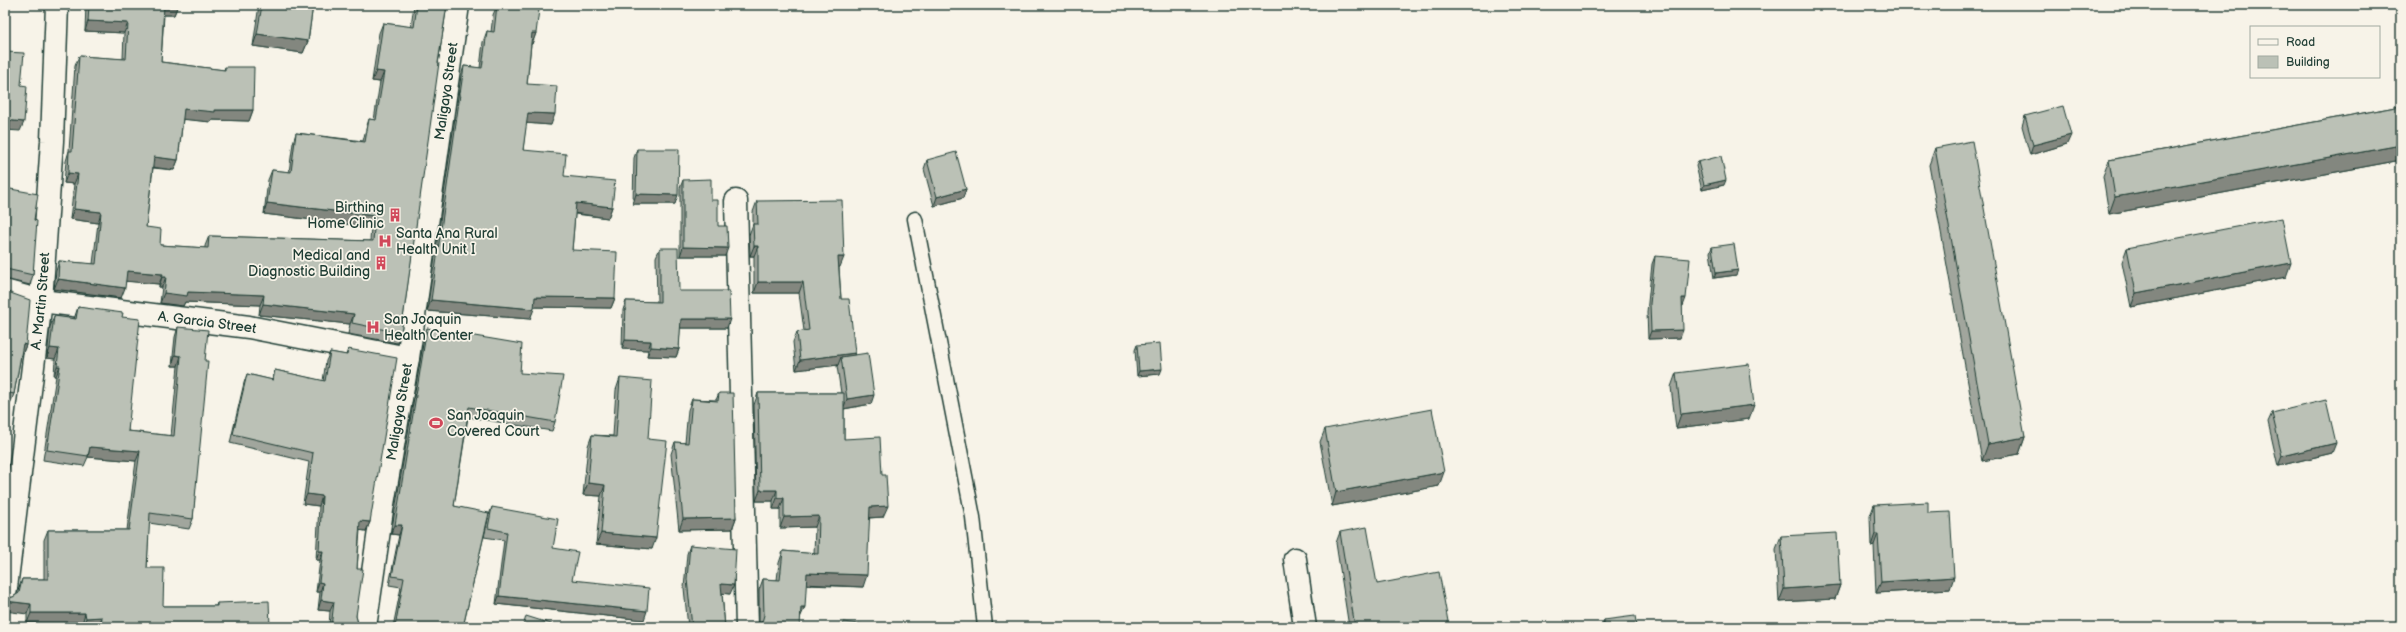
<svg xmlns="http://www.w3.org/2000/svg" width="2406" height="632" font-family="'Balsamiq Sans',sans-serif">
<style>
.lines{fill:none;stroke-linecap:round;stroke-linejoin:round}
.service-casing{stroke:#1f3d34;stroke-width:17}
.minor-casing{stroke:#1f3d34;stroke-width:25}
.service{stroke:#f7f3e8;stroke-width:14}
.minor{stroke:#f7f3e8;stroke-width:22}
.wall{fill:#a1a69d;stroke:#1f3d34}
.shaded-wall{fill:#83877f;stroke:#1f3d34}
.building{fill:#bbc1b6;stroke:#1f3d34}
.labels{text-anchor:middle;stroke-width:3.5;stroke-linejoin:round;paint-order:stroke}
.street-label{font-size:14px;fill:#1f3d34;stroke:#f7f3e8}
.poi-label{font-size:14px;fill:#1f3d34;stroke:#f7f3e8;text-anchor:start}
</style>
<rect width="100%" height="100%" fill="#f7f3e8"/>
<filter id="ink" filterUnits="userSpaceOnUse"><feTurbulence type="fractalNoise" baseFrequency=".025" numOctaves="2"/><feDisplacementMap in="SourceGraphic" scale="8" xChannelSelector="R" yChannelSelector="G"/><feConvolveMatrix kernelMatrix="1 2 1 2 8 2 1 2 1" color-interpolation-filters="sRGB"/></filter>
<g filter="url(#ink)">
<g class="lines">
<g class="service-casing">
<polyline id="service" points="915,219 973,517 985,627"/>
</g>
<g class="minor-casing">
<g id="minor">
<polyline points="736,201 747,627"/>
<path id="s1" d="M 5,291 L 41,301 L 249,327 L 408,358"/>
<polyline points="1295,559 1305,627"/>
<path id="s2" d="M 5,596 L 41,301 L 52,141 L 57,5"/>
<path id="s3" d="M 365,627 L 382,510 L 408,358 L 458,5"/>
</g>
</g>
<use href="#service" class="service"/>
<use href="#minor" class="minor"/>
</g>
<g class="wall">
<polygon points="86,5 178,5 174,15 164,15 161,62 224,70 225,67 253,110 249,121 212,120 211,122 183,119 178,160 174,170 153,168 146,227 160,245 205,248 205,246 209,236 370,241 371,227 264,214 268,180 272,170 289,172 293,143 296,133 363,141 366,129 369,119 374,120 380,82 372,81 379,33 383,23 411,27 414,5 447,5 438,63 401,333 397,343 348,334 350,324 259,315 260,305 185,302 183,306 160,303 162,287 159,287 159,284 126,281 121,298 54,289 56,271 59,261 93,264 98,223 70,219 74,184 64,183 66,161 69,151 75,66 79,56 123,59 124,33 85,31"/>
<polygon points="259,5 313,5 308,41 303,53 253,46"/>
<polygon points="497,5 536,33 532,44 531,44 527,84 551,125 526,123 523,150 564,176 612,207 608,218 575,214 572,250 615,298 611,308 534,307 530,319 427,311 461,76 464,66 480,68 483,42 487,31 491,32 493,15"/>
<polygon points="2401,106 2401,160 2109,214 2103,176 2109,160"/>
<polygon points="2025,116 2067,144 2030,155 2022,126"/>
<polygon points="1935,148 2025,437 2019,454 1982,461 1929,165"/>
<polygon points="637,149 675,204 633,204 634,158"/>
<polygon points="927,160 966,189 963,198 934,206 924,169"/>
<polygon points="1698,162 1724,185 1702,190 1696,166"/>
<polygon points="683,180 711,200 725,256 680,256 680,188"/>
<polygon points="5,188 34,220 33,275 30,285 5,279"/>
<polygon points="757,201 840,267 839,267 841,299 854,355 871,404 844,409 844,439 883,517 869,518 863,587 806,585 759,624 759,590 763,579 777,580 779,563 783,551 814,554 815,527 780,528 780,509 773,509 773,501 756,501 754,405 758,393 841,393 837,366 838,365 796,370 793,342 797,332 804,331 799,293 754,293 754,256 750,256 749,235 753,224 753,212"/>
<polygon points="1712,247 1736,275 1714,278 1710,252"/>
<polygon points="660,248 679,291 727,328 680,328 679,349 676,357 647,356 648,350 622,349 623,310 626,301 657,302 656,257"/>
<polygon points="2127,248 2286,277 2131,307 2122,262"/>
<polygon points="1655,256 1683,306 1682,306 1680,338 1648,339 1647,312 1652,264"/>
<polygon points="5,291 26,345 22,355 21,355 14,394 10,404 5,403"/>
<polygon points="78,307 122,317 128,431 171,436 178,366 172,366 175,337 178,327 205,361 193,519 189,529 149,523 147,568 163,606 216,606 217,603 270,627 82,627 82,624 27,623 27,614 7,598 13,597 17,594 22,579 44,579 44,540 48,530 127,530 136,461 88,457 84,466 43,460 56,376 54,376 55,359 47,358 50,327 54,316 74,319"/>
<polygon points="427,328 520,373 555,422 552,431 468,417 454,506 489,515 492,507 553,548 572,580 644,620 496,604 504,540 484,537 488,518 463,627 393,627 401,587 389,585 399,535 391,534 424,338"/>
<polygon points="1137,345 1160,374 1137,376 1135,350"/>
<polygon points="348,349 370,522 366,531 360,530 357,569 356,616 359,627 329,627 330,611 318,610 320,592 316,592 320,560 316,560 319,506 303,504 309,462 230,443 244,383 247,374 272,380 275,370 323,381 326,361 330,352 346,355"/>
<polygon points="1676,373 1749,419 1676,428 1671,387"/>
<polygon points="620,378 648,439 652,549 596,544 601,496 583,495 588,446 592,435 613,436 616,390"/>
<polygon points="719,393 736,518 732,529 679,530 671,454 675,442 685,443 688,410 692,399 716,400"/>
<polygon points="2272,413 2332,453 2278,466 2268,422"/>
<polygon points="1325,429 1439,486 1332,506 1320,442"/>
<polygon points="1874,505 1928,513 1950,589 1876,593 1874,545 1871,546 1870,516"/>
<polygon points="1340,532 1377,584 1449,627 1349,627 1336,543"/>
<polygon points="1781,536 1840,585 1835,599 1779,602 1776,549"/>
<polygon points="690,545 730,594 722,593 725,627 688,627 684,588 687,554"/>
<polygon points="1604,620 1637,627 1601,627"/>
</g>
<g class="shaded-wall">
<polygon points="164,5 178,5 174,15 160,15"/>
<polygon points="1228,5 1246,5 1227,8"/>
<polygon points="88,21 128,23 124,33 85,31"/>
<polygon points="532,33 536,33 532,44 528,43"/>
<polygon points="257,34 308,41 303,53 253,46"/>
<polygon points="376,71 384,72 380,82 372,81"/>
<polygon points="184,109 215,110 253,110 249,121 212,120 211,122 180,119"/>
<polygon points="528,113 555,114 551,125 524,123"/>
<polygon points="5,120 24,122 20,131 5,130"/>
<polygon points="2071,135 2067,144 2030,155 2033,145"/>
<polygon points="2401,145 2401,160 2109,214 2115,197"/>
<polygon points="154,157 178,160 174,170 151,167"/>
<polygon points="68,173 78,174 74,184 64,183"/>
<polygon points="1726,180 1724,185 1702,190 1704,185"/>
<polygon points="966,189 963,198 934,206 937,197"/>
<polygon points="636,194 678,195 675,204 633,204"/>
<polygon points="267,203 375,216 371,227 264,214"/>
<polygon points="576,203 612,207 608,218 573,213"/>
<polygon points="74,209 101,212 98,223 70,219"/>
<polygon points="754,246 758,246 754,256 750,256"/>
<polygon points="683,247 728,248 725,256 680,256"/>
<polygon points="838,257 844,257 840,267 834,268"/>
<polygon points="2291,263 2286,277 2131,307 2136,293"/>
<polygon points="1738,270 1736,275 1714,278 1716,273"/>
<polygon points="127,271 163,274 159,284 123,281"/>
<polygon points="162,277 166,277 162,287 159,287"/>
<polygon points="58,279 125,288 121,298 54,289"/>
<polygon points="758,282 803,282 799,293 754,293"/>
<polygon points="188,292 264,295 260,305 185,302 183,306 160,303 164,293"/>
<polygon points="535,297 615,298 611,308 531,307"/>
<polygon points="1682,298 1686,298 1683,306 1679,306"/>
<polygon points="431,300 534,309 530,319 427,311"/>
<polygon points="263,304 354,314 350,324 259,315"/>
<polygon points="681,319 730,319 727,328 678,328"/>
<polygon points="1683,330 1680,338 1648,339 1651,331"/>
<polygon points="625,340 651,341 648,350 622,349"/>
<polygon points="23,344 26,345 22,355 19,355"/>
<polygon points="651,347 679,349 676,357 647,356"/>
<polygon points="50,348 59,349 55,359 47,358"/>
<polygon points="855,353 851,363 841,357 838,365 796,370 800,360"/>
<polygon points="175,355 181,356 178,366 172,366"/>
<polygon points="57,366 60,366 56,376 54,376"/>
<polygon points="1162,369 1160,374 1137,376 1139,371"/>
<polygon points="874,395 871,404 843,409 847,399"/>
<polygon points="1754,405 1749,419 1676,428 1681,414"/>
<polygon points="2025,437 2019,454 1982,461 1988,444"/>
<polygon points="2336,443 2332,453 2278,466 2282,456"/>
<polygon points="90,447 140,451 136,461 88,457"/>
<polygon points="1444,472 1439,486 1332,506 1336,492"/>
<polygon points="588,483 605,485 601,496 583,495"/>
<polygon points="760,490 777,490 773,501 756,501"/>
<polygon points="307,494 322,496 319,506 303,504"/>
<polygon points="777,498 784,498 780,509 773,509"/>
<polygon points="888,506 883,517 866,518 870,507"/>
<polygon points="819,516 815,527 780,528 784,517"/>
<polygon points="736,518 732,529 679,530 683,519"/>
<polygon points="360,521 370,522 366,531 357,530"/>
<polygon points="395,525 402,525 399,535 391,534"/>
<polygon points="601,533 656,538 652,549 596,544"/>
<polygon points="1875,534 1878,534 1874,545 1871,546"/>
<polygon points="319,551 323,551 320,560 316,560"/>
<polygon points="807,573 867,575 863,587 803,584"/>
<polygon points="1954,577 1950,589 1876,593 1881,582"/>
<polygon points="319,582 323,583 320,592 316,592"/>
<polygon points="721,584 734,585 730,594 718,593"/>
<polygon points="1840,585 1835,599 1779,602 1784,589"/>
<polygon points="499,596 647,611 644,620 496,604"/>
<polygon points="321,600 334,602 330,611 318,610"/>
<polygon points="5,601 31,604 27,614 5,611"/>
<polygon points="801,607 805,607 800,618"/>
<polygon points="31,613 85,613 82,624 27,623"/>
<polygon points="102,617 98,627 82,627 86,618"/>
</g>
<g class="building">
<polygon points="89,5 164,5 161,62 225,70 225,67 254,67 253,110 215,110 215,112 184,109 178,160 154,157 146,227 161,229 160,245 208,248 209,236 373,241 375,216 267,203 272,170 291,172 296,133 365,142 369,119 376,120 384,72 376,71 383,23 414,27 417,5 447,5 438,63 439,63 401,333 352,323 354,314 263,304 264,295 188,292 187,296 164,293 166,277 162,277 163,274 127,271 125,288 58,279 59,261 96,264 101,212 74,209 78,174 68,173 69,151 72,151 79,56 126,59 128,23 88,21"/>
<polygon points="262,5 313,5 308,41 257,34"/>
<polygon points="497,5 539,10 536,33 532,33 527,84 557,86 555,114 528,113 523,150 566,154 564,176 615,181 612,207 576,203 572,250 617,252 615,298 535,297 534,309 431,300 464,66 482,68 487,31 494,32"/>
<polygon points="5,52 24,53 21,85 27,86 24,122 5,120"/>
<polygon points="2063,106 2071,135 2033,145 2025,116"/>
<polygon points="2401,106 2401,145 2115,197 2109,160"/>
<polygon points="1972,141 2025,437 1988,444 1935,148"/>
<polygon points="637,149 679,149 678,195 636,194"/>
<polygon points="956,152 966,189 937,197 927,160"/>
<polygon points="1721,156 1726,180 1704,185 1698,162"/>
<polygon points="711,179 711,200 718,200 718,226 727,226 728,248 683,247 683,180"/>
<polygon points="5,188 38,194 34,220 37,221 33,275 6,269 5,269"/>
<polygon points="842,200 844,257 838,257 841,299 849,299 855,353 800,360 797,332 809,330 803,282 758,282 758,246 754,246 753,224 758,224 757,201"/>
<polygon points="2282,218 2291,263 2136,293 2127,248"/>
<polygon points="1734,244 1738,270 1716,273 1712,247"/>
<polygon points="660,248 678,248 679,291 729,291 730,319 681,319 679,349 651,347 651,341 625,340 626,301 660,302"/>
<polygon points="1655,256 1690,259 1686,298 1682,298 1683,330 1651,331 1650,304"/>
<polygon points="5,291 30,300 26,345 23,344 14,394 5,392"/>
<polygon points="78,307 123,313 122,317 140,319 128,431 174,436 181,356 175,355 178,327 208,330 205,361 208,361 193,519 150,513 147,568 164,568 163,606 217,606 217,603 269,601 270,627 101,627 102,617 86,618 85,613 31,613 31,604 5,601 5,597 7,598 13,597 19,593 22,579 48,579 48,530 129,530 140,451 90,447 88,456 47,450 60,366 57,366 59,349 50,348 54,316 76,319"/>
<polygon points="427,328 522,344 520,373 563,376 555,422 469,407 454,506 489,513 463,627 395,627 404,578 392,576 402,525 395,525"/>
<polygon points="1160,343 1162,369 1139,371 1137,345"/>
<polygon points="348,349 397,358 370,522 360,521 357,569 363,569 356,616 359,627 331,627 334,602 321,600 323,583 319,582 323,551 319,551 322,496 307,494 313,453 233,434 247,374 273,380 275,370 325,381 330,352 347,355"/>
<polygon points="868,353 874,395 847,399 841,357"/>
<polygon points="1749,364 1754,405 1681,414 1676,373"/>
<polygon points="620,378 652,381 648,439 667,441 656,538 601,533 605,485 588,483 592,435 616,437"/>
<polygon points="719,393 733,393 736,518 683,519 675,442 688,443 692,399 718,401"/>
<polygon points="758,393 844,393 844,439 880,437 882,475 886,475 888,506 870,507 867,575 807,573 805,607 801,607 800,627 757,627 762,622 764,615 763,579 780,580 783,551 818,554 819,516 784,517 784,498 777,498 777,490 760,490"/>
<polygon points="2326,400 2336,443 2282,456 2272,413"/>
<polygon points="1432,409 1444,472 1336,492 1325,429"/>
<polygon points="5,477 7,477 5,489"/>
<polygon points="1928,502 1928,513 1950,512 1954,577 1881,582 1878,534 1875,534 1874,505"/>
<polygon points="492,507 558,519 553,548 578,552 572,580 649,588 647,611 499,596 507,532 488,528"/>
<polygon points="1367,527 1377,584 1439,572 1449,627 1355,627 1340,532"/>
<polygon points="1837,533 1840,585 1784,589 1781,536"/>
<polygon points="690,545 736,549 734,585 721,584 725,627 692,627 687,579"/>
<polygon points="526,616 561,627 523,627"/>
<polygon points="1635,616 1637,627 1604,627 1604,620"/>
<polygon points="843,622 882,627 843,627"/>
</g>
</g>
<defs>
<g id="building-bare" transform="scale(1.08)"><path d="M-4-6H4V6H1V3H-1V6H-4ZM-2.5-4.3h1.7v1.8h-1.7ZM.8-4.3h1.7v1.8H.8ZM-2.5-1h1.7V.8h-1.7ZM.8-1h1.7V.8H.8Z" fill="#d1495b" stroke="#f7f3e8" stroke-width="2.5" paint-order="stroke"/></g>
<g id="hospital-bare" transform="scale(1.08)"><path d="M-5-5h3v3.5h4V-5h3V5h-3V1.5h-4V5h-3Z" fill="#d1495b" stroke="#f7f3e8" stroke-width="2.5" paint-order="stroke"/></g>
<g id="stadium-bare" transform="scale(1.08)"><path d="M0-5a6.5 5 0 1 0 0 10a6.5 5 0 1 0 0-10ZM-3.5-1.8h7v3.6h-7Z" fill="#d1495b" stroke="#f7f3e8" stroke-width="2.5" paint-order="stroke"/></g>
</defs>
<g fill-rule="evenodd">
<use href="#building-bare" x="395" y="215"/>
<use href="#hospital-bare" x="385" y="241"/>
<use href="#building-bare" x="381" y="263"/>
<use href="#hospital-bare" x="373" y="327"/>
<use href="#stadium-bare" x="436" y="423"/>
</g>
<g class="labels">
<g class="street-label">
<text dy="5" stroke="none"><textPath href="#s3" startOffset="542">Maligaya Street</textPath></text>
<text dy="5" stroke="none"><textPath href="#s2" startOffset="297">A. Martin Street</textPath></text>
<text dy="5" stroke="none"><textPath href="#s1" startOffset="205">A. Garcia Street</textPath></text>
<text dy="5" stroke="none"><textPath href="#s3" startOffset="218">Maligaya Street</textPath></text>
</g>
<g class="poi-label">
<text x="384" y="212" text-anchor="end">Birthing<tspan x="384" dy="16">Home Clinic</tspan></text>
<text x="396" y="238">Santa Ana Rural<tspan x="396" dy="16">Health Unit I</tspan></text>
<text x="370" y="260" text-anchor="end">Medical and<tspan x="370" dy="16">Diagnostic Building</tspan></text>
<text x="384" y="324">San Joaquin<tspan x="384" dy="16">Health Center</tspan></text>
<text x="447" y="420">San Joaquin<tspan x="447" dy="16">Covered Court</tspan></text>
</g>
</g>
<rect width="2406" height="632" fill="none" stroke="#f7f3e8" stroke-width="20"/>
<rect x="10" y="10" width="2386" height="612" fill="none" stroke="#1f3d34" stroke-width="1.5" filter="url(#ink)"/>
<rect x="2250" y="26" width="130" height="52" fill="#f7f3e8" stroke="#a1aaa0"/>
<rect x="2258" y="39" width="20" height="6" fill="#f7f3e8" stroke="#a1aaa0"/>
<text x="2286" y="46" font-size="12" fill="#1f3d34">Road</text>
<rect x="2258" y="56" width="20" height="12" fill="#bbc1b6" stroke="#a1aaa0"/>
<text x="2286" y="66" font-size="12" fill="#1f3d34">Building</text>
</svg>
